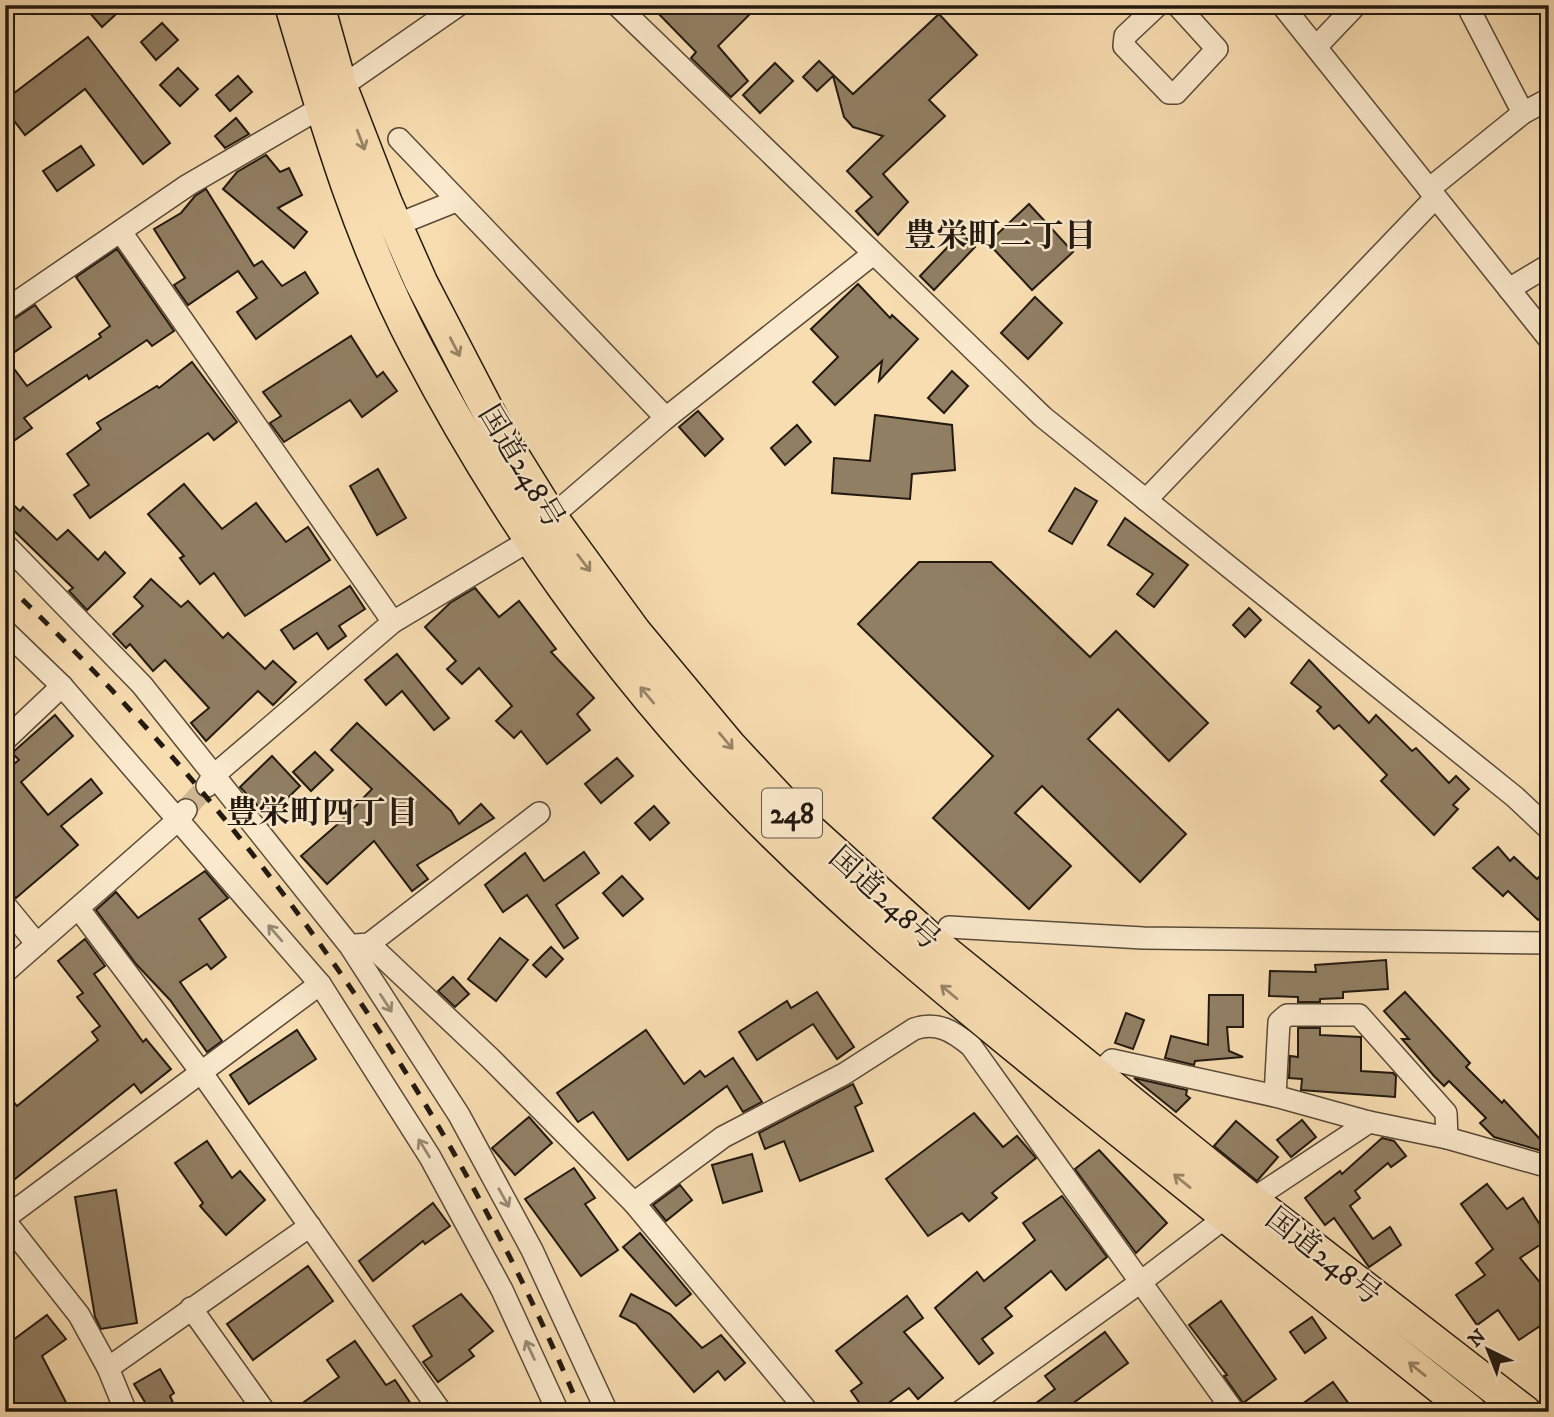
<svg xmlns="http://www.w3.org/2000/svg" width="1554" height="1417" font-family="'IM FELL DW Pica','Noto Serif JP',serif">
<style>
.building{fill:#917f64;stroke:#221910;stroke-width:2}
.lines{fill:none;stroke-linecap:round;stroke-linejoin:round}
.minor-tunnel{stroke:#cdb691;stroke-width:21;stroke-dasharray:21 10;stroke-linecap:butt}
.minor-casing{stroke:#584a38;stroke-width:24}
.highway-casing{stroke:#221910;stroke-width:35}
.minor{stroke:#fae9cc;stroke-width:21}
.highway{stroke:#f8ddb1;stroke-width:32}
.rail{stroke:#221910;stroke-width:5;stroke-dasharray:12 12;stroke-linecap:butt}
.oneway{stroke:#988569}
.oneway2{stroke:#998b77}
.labels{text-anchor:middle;stroke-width:5;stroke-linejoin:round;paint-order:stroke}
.shield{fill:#fae9cc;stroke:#635748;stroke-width:2}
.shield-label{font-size:28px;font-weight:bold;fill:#221910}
.street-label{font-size:30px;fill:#221910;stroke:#fae9cc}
.neighbourhood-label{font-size:32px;font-weight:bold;fill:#221910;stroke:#fae9cc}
</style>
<rect width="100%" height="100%" fill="#f8ddb1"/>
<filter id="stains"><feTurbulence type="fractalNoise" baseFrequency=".00286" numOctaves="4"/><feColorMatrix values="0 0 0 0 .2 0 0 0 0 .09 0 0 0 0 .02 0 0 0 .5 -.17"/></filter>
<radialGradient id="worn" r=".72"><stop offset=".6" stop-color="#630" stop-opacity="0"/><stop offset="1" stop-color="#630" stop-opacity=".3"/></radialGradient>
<g class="building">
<polygon points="83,5 126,5 102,27"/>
<polygon points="650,5 759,5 718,46 748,81 731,97 691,58 696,52"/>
<polygon points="939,14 977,55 929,100 945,116 883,174 908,202 878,235 856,211 872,197 847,171 883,136 853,127 844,117 833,76 817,91 803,77 819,61 853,94"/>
<polygon points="162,23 178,40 156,60 141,42"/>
<polygon points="88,37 170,143 143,164 85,89 25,135 5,109 5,100"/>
<polygon points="775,63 793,81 760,113 743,95"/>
<polygon points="178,68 198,89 180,106 160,85"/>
<polygon points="238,76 252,92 230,111 216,95"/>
<polygon points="236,118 249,134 225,148 215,136"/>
<polygon points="81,146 94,165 57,191 43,171"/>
<polygon points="266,155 280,172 289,168 302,195 278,208 307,232 294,248 223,189 237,172"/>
<polygon points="206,189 254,266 262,261 282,286 305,272 318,293 256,339 237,312 257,298 238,271 188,305 174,285 185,278 154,229 181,213 195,196"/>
<polygon points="1029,204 1073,252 1032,290 988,243"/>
<polygon points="961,233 975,247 934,290 920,276"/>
<polygon points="117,249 174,331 152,346 147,340 89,379 87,375 24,418 32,428 5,447 5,325 35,305 51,327 6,358 27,386 101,337 99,334 110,326 76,277"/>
<polygon points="858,284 890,318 892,315 918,339 879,381 882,361 835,405 813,382 838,357 811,329"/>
<polygon points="1035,297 1062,323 1028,359 1001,333"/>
<polygon points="351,336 377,377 383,372 397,391 362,417 350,400 284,442 270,423 281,416 263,392"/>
<polygon points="192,362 237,422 214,440 208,433 90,518 74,495 89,485 67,454 101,429 97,423 157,386 159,388"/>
<polygon points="952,371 968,386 944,413 928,398"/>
<polygon points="698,411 723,439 705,456 679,427"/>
<polygon points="875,415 952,425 955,470 912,474 910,499 832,493 834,458 870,461"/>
<polygon points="797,425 811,442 785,465 771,448"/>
<polygon points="378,469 406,518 377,535 350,486"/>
<polygon points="184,484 222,529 256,503 286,542 308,527 330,560 245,616 214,573 200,584 180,558 184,556 148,514"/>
<polygon points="1075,488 1097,501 1072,544 1049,531"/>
<polygon points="5,497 20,511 23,507 57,540 68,530 98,560 105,552 125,573 87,610 69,591 73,588 5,522"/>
<polygon points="1125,518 1188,565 1154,607 1137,594 1153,574 1108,545"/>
<polygon points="919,562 991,562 1090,657 1116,631 1208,723 1169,761 1118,709 1088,739 1186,834 1140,882 1042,786 1015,813 1071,866 1029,909 933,818 993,756 858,624"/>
<polygon points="151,579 181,607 188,601 223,638 228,633 265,669 273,661 296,682 273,705 258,691 206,741 191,723 209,708 165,660 153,671 130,644 126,648 113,634 143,606 134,597"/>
<polygon points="350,586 365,609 339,626 346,636 328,649 317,633 294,649 281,630"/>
<polygon points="475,588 499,617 519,601 556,649 551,652 594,698 577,714 590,730 547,764 521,731 514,738 496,721 512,706 479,668 462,684 447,669 456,661 425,627 450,603"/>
<polygon points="1249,608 1261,620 1245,637 1233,625"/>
<polygon points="397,654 449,718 434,730 402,691 386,705 365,680"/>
<polygon points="1309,660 1369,723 1376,715 1412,751 1416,748 1449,783 1456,776 1469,789 1453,805 1458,809 1434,835 1381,781 1387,775 1339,725 1334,729 1317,711 1321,707 1291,683"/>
<polygon points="55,715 73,736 21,782 48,815 91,779 102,793 61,826 78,845 16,898 5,890 5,762 10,767 19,760 12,753"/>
<polygon points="357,723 451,811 459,824 481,804 494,818 417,865 428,879 412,891 374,841 327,884 301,856 339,823 372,789 331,750"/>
<polygon points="315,752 333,770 311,791 293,772"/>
<polygon points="272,756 300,786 268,817 240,787"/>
<polygon points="617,758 633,776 601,803 585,784"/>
<polygon points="654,806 669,823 650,840 635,823"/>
<polygon points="1498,847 1510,861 1514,857 1537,879 1549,867 1549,910 1538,920 1508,891 1503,896 1473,868"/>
<polygon points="584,852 599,873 556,905 578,938 564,948 527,895 503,912 485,885 525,853 544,881"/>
<polygon points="205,871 228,898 199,919 226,957 211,969 207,964 180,982 222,1041 207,1052 170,1000 136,964 96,910 116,892 138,918"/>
<polygon points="622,876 643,899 623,916 603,893"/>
<polygon points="500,938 528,960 496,1001 468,979"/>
<polygon points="85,939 105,966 94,974 143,1042 146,1039 171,1069 141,1093 134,1084 5,1187 5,1091 17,1106 98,1040 92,1032 100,1026 77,997 83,993 58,961"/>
<polygon points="551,947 563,959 546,977 533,965"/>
<polygon points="1386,960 1388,989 1343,992 1343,998 1320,999 1320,1002 1298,1002 1298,997 1269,996 1270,971 1316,972 1315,965"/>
<polygon points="453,977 469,994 455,1007 438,991"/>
<polygon points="817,992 854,1047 837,1059 813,1024 757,1060 739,1032 787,1001 791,1008"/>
<polygon points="1405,992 1470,1063 1466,1067 1502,1103 1504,1100 1549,1149 1549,1153 1494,1137 1480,1123 1486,1118 1449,1081 1444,1086 1434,1076 1402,1039 1409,1039 1384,1011"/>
<polygon points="1209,995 1243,995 1243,1027 1227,1027 1229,1051 1243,1057 1195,1061 1194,1065 1165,1058 1171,1036 1208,1045"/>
<polygon points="1126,1013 1144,1020 1133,1049 1115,1043"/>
<polygon points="1298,1028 1320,1028 1320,1035 1361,1037 1361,1071 1393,1073 1396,1076 1395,1097 1301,1090 1302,1079 1289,1078 1290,1056 1298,1057"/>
<polygon points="297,1030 316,1059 249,1104 230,1075"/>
<polygon points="646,1030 684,1084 700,1071 705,1077 733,1058 762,1102 743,1112 727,1086 628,1160 593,1112 578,1122 557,1093"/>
<polygon points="1134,1078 1187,1090 1186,1095 1190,1098 1176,1112"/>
<polygon points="853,1084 862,1103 855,1107 873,1151 800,1181 784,1141 765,1149 759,1133"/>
<polygon points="974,1113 1003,1147 1017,1136 1036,1158 992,1193 997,1198 969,1221 962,1213 928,1236 886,1179"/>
<polygon points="529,1117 552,1143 515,1175 492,1148"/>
<polygon points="1302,1120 1316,1137 1291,1157 1277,1140"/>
<polygon points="1236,1121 1278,1157 1257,1181 1214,1146"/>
<polygon points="1382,1138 1394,1141 1406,1156 1391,1167 1388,1163 1355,1191 1360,1198 1350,1206 1373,1239 1390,1227 1401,1245 1369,1267 1334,1218 1325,1225 1305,1198 1340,1171 1342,1174"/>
<polygon points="207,1141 232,1178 240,1171 265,1200 226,1235 200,1206 203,1203 175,1163"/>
<polygon points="1099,1150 1167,1223 1136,1253 1075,1169"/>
<polygon points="752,1154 762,1191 723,1203 712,1165"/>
<polygon points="574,1168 595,1198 585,1204 618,1250 581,1276 525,1199"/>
<polygon points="1487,1184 1507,1209 1523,1198 1549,1239 1520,1258 1542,1285 1549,1280 1549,1320 1519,1340 1498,1310 1477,1325 1456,1295 1485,1275 1476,1263 1493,1249 1461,1204"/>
<polygon points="680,1185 692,1200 666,1221 653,1205"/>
<polygon points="116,1190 137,1323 101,1329 95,1317 75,1197"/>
<polygon points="1062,1196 1107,1257 1066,1290 1051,1271 1005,1308 1012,1316 982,1339 993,1353 979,1364 935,1308 977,1272 984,1281 1035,1240 1023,1223"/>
<polygon points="433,1203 450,1226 425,1244 423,1241 373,1281 359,1261"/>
<polygon points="640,1233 691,1294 676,1306 623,1247"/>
<polygon points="308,1266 333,1301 253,1360 227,1324"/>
<polygon points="461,1294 493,1331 469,1350 474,1356 438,1382 423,1362 432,1356 413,1326"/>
<polygon points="631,1294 670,1314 702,1348 721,1335 745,1363 725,1380 718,1371 694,1392 636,1324 620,1316"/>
<polygon points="907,1296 923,1318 904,1332 943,1378 918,1399 909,1388 876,1412 866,1412 851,1391 862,1383 836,1351"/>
<polygon points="1221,1301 1276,1379 1243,1403 1224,1376 1227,1375 1189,1325"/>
<polygon points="47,1315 66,1339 42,1356 71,1412 16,1412 5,1391 5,1346"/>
<polygon points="1312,1317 1326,1338 1305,1353 1290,1332"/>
<polygon points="1105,1332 1128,1363 1061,1412 1024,1412 1055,1389 1045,1376"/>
<polygon points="355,1341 386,1385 395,1380 411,1404 399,1412 290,1412 339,1377 327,1360"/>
<polygon points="160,1369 174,1393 170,1396 177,1412 151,1412 134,1384"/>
<polygon points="1333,1382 1349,1404 1338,1412 1291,1412"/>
</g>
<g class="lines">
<polyline class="minor-tunnel" points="187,808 206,787"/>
<g class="minor-casing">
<g id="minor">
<polyline points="617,5 1043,417 1515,797 1549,829"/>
<polyline points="1158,5 1125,36 1124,46 1169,93 1176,93 1217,49 1177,5"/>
<polyline points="1282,5 1549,339"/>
<polyline points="1467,5 1523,113"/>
<polyline points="1316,47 1356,5"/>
<polyline points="341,87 459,5"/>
<polyline points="399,139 666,418"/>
<polyline points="1429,189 1523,113 1549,99"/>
<polyline points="396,225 456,201"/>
<polyline points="121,232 393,622"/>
<polyline points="1509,289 1549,265"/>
<polyline points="5,310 188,185 322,107"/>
<polyline points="1146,500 1435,198"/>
<polyline points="5,544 142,685 350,946 459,1115 532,1250 607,1412"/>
<polyline points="5,631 62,686 320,984 430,1157 502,1290 558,1412"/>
<polyline points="5,740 62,686"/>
<polyline points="207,786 213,776 393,622 530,540 551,517 666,418 873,254"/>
<polyline points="5,905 37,944"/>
<polyline points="79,909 201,1072 441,1412"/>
<polyline points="949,927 1143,938 1549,943"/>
<polyline points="369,944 490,1058 634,1203 808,1412"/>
<polyline points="355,945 369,944 539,813"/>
<polyline points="5,972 178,820 186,810"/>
<polyline points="1097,1075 1112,1060 1275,1096 1369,1122 1447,1138 1549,1167"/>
<polyline points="1275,1096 1279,1022 1287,1015 1359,1015 1446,1113 1447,1138"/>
<path d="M 634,1203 L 723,1137 L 844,1074 L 914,1029 C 937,1021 953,1031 971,1046 L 1234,1412"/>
<polyline points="5,1218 320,984"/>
<polyline points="5,1221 79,1315 108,1368 126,1412"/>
<polyline points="191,1308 265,1412"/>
<polyline points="108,1368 310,1226"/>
<polyline points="960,1412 1142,1281 1226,1217 1369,1122"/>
</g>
</g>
<g class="highway-casing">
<g id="highway">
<path d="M 291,5 C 326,123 360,241 418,350 C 496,499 595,642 708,766 C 821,889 951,995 1080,1099 C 1210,1204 1340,1308 1471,1412"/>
<polyline points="318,5 341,87 386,203 421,282 502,438 551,517 635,632 730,746 801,822 938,946 1253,1201 1525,1412"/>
</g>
</g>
<use href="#minor" class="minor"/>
<use href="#highway" class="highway"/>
<path class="rail" d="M 5,583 C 250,814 452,1101 581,1412"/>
</g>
<defs><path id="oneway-shaft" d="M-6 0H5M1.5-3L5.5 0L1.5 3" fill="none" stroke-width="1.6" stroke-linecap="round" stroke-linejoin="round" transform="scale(1.75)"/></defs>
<g class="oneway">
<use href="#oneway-shaft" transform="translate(361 140) rotate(69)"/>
<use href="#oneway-shaft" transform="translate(455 347) rotate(63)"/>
<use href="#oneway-shaft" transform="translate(584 563) rotate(53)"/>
<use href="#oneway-shaft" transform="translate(647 695) rotate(-130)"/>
<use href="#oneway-shaft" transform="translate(726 741) rotate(50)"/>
<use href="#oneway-shaft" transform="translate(949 992) rotate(-140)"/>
<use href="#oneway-shaft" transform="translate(1182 1181) rotate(-141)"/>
<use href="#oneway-shaft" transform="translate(1417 1369) rotate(-141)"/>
</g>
<g class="oneway2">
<use href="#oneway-shaft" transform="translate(275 933) rotate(-131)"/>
<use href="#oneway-shaft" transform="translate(386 1003) rotate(57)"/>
<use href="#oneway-shaft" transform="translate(424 1148) rotate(-122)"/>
<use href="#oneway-shaft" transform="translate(504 1198) rotate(61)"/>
<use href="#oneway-shaft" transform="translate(530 1350) rotate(-115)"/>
</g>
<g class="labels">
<rect class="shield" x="762" y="788.5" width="60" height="49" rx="5"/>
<g class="shield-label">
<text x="792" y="823">248</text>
</g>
<g class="street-label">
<text transform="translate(522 466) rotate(59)" y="10">国道248号</text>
<text transform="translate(885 898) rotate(42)" y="10">国道248号</text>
<text transform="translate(1324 1256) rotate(38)" y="10">国道248号</text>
</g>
<g class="neighbourhood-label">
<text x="1000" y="246">豊栄町二丁目</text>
<text x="322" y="823">豊栄町四丁目</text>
</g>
</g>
<rect width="1554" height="1417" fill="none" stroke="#f8ddb1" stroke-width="28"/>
<rect x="7" y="7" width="1540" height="1403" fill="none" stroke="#221910" stroke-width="3.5"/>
<rect x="14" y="14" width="1526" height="1389" fill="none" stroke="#221910" stroke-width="2"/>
<g transform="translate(1488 1350) rotate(317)" stroke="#fae9cc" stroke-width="5" paint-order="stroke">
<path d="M0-5L12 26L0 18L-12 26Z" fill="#221910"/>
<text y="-10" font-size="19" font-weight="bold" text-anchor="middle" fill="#221910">N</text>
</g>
<rect width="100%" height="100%" filter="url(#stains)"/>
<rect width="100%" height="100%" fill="url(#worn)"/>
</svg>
